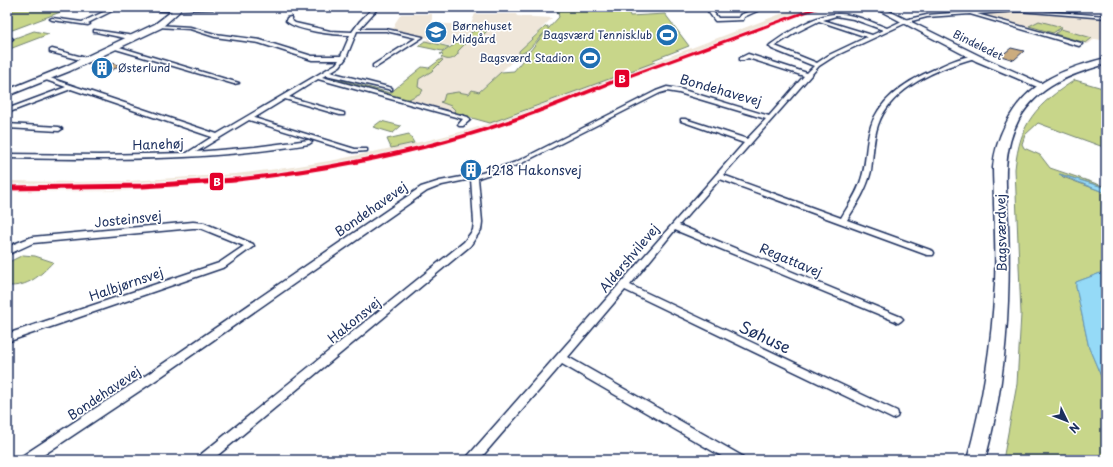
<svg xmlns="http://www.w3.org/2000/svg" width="1113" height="467" font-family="'Playpen Sans',sans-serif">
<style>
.built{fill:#efe6d9}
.green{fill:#c8d68a;stroke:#728274}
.water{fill:#95daf7;stroke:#6496ba}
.building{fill:#cbac7f;stroke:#1b2f5e}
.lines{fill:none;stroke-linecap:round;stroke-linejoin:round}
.street-casing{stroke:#1b2f5e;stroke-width:3}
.secondary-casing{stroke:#1b2f5e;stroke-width:3}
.primary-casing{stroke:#1b2f5e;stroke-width:3}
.street{fill:#fff;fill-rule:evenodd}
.secondary{fill:#fff;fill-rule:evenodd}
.primary{fill:#fff;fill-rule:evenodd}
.rail-1-far2-casing{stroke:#fff;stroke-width:5}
.rail-1-far1-casing{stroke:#fff;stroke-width:6}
.rail-1-casing{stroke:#fff;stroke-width:8}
.rail-1-far2{stroke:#e4002b;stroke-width:3}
.rail-1-far1{stroke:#e4002b;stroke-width:4}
.rail-1{stroke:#e4002b;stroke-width:5}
.labels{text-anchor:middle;stroke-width:3.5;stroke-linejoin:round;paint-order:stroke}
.far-poi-label{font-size:11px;fill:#1b2f5e;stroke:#fff;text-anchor:start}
.far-street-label{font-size:11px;fill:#1b2f5e;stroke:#fff}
.street-label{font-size:13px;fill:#1b2f5e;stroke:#fff}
.poi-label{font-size:13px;fill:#1b2f5e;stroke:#fff;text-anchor:start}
.near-street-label{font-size:16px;fill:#1b2f5e;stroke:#fff}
.line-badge{stroke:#fff;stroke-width:1.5}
.badge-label{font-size:11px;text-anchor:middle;font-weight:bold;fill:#fff}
</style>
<rect width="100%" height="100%" fill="#fff"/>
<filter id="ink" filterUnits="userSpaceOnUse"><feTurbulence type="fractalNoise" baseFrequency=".025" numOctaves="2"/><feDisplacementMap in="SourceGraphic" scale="8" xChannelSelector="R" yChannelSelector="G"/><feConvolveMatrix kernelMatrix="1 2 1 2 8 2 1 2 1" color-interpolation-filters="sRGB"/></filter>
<g filter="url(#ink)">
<g class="built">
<polygon points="799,7 824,7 667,63 519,121 433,146 386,157 336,168 231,183 122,191 7,192 7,181 72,182 130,181 235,174 286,168 335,160 429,140 472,129 512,116"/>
<polygon points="1021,11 1106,18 1106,44 1102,40 1095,39 1088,44 980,15 988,12"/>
<polygon points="401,14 432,14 432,24 471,24 475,14 516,14 517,16 552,18 519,51 519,53 521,54 455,113 394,96 463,41 457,41 450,46 446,45 425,41 429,38 391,29 395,27 395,23"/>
</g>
<g class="green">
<polygon points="7,7 74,7 7,32"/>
<polygon points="628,8 630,16 665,14 689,46 653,60 655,62 490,123 454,113 455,110 451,106 440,102 443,101 445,94 458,92 469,94 472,90 479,92 501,72 514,71 546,31 528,50 521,54 519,53 519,51 545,27 548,26 548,29 559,17 557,10"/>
<polygon points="1039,21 1062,27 1053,33 1029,26"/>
<polygon points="1061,29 1092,38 1086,43 1055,34"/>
<polygon points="477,30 487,31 481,37 482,43 474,44 467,41 470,40 471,32"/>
<polygon points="34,31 49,34 7,50 7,41"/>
<polygon points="425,41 449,47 442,51 418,46"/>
<path d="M 465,42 L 466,43 L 458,51 L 458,54 C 453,60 448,61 441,57 L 443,55 L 440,54 L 457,43 Z"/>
<polygon points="441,59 443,60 432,71 419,79 418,87 423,90 421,93 407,100 330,79 333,78 390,93 422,67 429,68"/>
<path d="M 1075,80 L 1106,89 L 1106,148 L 1038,123 L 1025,135 L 1022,144 L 1024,148 L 1040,155 L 1050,168 L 1106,187 L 1106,188 L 1060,174 L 1063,177 L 1106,193 L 1106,271 L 1076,282 L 1076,287 L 1089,348 L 1106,388 L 1106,460 L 1003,460 L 1017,384 L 1021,314 L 1015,169 C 1020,122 1036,105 1075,80 Z"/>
<polygon points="381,121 401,126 393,133 373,127"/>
<polygon points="409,134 414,143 391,148 387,139"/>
<path d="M 23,255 L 35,256 L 53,262 C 40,276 28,287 7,286 L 7,263 Z"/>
</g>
<g class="water">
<polygon points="1059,174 1106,188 1106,193 1063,176"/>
<polygon points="1106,271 1106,388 1089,348 1076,287 1076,282"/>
</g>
<g class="building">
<polygon points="1011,48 1024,51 1014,60 1001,56"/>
<polygon points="112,63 121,66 107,72 98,69"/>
</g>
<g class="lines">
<g class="street-casing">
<g id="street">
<polygon points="114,7 120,7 88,23 90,24 88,25 52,20 50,19 52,18 82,22"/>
<path d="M 374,7 L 379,7 L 359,29 L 386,29 L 423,37 L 375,68 L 373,67 L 373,65 L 416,38 L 386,31 L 357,31 L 346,58 L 340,66 L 330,72 L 392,88 L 392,90 L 326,75 L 322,77 L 468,117 L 470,120 L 463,126 L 459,126 L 458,125 L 463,119 L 318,79 L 289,97 L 344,113 L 344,115 L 340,115 L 285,99 L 254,118 L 355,149 L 367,149 L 367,151 L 353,152 L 249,120 L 196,152 L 255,147 L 309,140 L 312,142 L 309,144 C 209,161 108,160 7,158 L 7,154 L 100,155 L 187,153 L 212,137 L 71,89 L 7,113 L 7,109 L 66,87 L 43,79 L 43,77 L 47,77 L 217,134 L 336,64 L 339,60 L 312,60 L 259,43 L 215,37 L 190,29 L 158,27 L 156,26 L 156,25 L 190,27 L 215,34 L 260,40 L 312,56 L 341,56 L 350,35 C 334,35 297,31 286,21 L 287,18 L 291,17 L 291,20 L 295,23 L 330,31 L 352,32 L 360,21 Z"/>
<polygon points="705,7 709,7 718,18 739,18 740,15 760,7 766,7 744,17 743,20 717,21 715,21"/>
<path d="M 955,7 L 961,7 L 971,11 L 1018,9 L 1106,16 L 1106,18 L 1018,11 L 977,14 L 1081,43 L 1082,44 L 1079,46 L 970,14 L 927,17 L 908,22 L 833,57 L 819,66 L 723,175 L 841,218 C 848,206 857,194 861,180 C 867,163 865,144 871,126 C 880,98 909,80 935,69 C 945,64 964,55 975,56 L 975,58 C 939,68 891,87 878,125 C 873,139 873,156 871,171 C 867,189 857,204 847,220 L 933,251 L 934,253 L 933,255 L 927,255 L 720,179 L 679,225 L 901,317 L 903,319 L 901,321 L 898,323 L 895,321 L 675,230 L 630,285 L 897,411 L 898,414 L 897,417 L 893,419 L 889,417 L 625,290 L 568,357 L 742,456 L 744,460 L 728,460 L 562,364 L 479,460 L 466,460 L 468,456 L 744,143 L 681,121 L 681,119 L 685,119 L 747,139 L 766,119 L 679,93 L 667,91 L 660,93 L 520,164 L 478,178 L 482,222 L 481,230 L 470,246 L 212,460 L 197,460 L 199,456 L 464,242 L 473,230 L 474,222 L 471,179 L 442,185 L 427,191 L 159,378 L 36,460 L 20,460 L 22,456 L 151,372 L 421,187 L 440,181 L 482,173 L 516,162 L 656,91 L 667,87 L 680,89 L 769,116 L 804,76 L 748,58 L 744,60 L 740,60 L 740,58 L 748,54 L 807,73 L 814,66 L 772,49 L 769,46 L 770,45 C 786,33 816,14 836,14 C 853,13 871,22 887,28 L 904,20 L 927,15 L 965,12 ZM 836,16 L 853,19 L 883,30 L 872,35 L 823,20 ZM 819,21 L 867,37 L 829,55 L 817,63 L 775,46 L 795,33 Z"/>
<polygon points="94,30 134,36 137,38 134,40 96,32 94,32"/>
<polygon points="10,37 13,39 7,42 7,38"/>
<polygon points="112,46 116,46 239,83 234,84 112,48"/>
<polygon points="52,49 90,59 91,60 88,62 50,52 50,50"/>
<polygon points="7,124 59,127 62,129 59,131 7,128"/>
<polygon points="193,222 204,223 253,244 254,246 225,267 7,342 7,334 219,263 244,246 200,228 193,228 33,243 7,255 7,248 14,244 32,237"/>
</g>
</g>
<g class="secondary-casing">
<g id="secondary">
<polygon points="102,7 216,7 213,9 181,10 161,28 70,71 7,96 7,90 64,67 155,24 172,11 105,9"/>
<polygon points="873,7 881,7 982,57 1047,86 1043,89 1040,88 976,61"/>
</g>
</g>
<g class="primary-casing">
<path id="primary" d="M 1106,58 L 1106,64 C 1071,74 1038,86 1019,119 C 1001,153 1006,186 1008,223 C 1009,249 1009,275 1008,301 C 1006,355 999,408 985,460 L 967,460 C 983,402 992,343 995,283 C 996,257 995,231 994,204 C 994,192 993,180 993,168 C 995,139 1012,104 1036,87 C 1056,72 1082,64 1106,58 Z"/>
</g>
<use href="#street" class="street"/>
<use href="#secondary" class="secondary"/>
<use href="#primary" class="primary"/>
<g class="rail-1-far2-casing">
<polyline id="rail-1-far2" points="618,80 819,7"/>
</g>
<g class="rail-1-far1-casing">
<path id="rail-1-far1" d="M 225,181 C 300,173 374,161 446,141 C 506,125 563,102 620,79"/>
</g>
<g class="rail-1-casing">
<polyline id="rail-1" points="7,188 143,186 235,180"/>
</g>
<use href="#rail-1-far2" class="rail-1-far2"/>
<use href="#rail-1-far1" class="rail-1-far1"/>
<use href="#rail-1" class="rail-1"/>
</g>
</g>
<defs>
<g id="school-disc" transform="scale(1.15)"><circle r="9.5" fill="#1f6fb2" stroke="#fff"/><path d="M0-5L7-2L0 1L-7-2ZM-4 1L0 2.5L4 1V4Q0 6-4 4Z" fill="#fff"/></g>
<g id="stadium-disc" transform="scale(1.15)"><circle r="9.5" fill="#1f6fb2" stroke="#fff"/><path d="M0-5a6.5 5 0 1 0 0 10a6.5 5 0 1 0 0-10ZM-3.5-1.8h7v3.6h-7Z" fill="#fff"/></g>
<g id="building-disc" transform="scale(1.15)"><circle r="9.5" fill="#1f6fb2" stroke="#fff"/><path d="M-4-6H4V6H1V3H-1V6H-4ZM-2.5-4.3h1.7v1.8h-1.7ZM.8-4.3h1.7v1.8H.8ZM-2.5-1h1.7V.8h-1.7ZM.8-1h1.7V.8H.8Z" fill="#fff"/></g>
</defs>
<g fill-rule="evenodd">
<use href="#school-disc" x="436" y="32"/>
<use href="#stadium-disc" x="667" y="35"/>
<use href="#stadium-disc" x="590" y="58"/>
<use href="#building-disc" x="102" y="68"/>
<use href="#building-disc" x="471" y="170"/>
</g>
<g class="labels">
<g class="far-poi-label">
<text x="452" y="30">Børnehuset<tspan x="452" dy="13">Midgård</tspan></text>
<text x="652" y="39" text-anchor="end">Bagsværd Tennisklub</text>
<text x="574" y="62" text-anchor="end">Bagsværd Stadion</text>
<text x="118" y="72">Østerlund</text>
</g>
<g class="far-street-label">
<text transform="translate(978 45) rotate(26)" y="4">Bindeledet</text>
</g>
<g class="street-label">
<text transform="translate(721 90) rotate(16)" y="5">Bondehavevej</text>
<text transform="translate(158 144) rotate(-2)" y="5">Hanehøj</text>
<text transform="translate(371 209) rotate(-35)" y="5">Bondehavevej</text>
<text transform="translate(128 219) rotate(-6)" y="5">Josteinsvej</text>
<text transform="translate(1001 233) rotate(-91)" y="5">Bagsværdvej</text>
<text transform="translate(629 258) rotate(-50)" y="5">Aldershvilevej</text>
<text transform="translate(791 260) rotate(23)" y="5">Regattavej</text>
<text transform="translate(126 284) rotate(-19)" y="5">Halbjørnsvej</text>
<text transform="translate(354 320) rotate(-39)" y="5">Hakonsvej</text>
<text transform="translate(104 393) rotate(-34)" y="5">Bondehavevej</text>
</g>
<g class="poi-label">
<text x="486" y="175">1218 Hakonsvej</text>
</g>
<g class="near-street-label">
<text transform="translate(765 337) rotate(25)" y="6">Søhuse</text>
</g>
</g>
<g class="line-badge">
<rect x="614" y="69" width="16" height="19" rx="4" fill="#e4002b"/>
<rect x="209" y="172" width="15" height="19" rx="4" fill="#e4002b"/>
</g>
<g class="badge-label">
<text x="622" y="83">B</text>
<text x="217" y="186">B</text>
</g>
<rect width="1113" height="467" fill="none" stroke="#fff" stroke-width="24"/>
<rect x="12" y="12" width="1089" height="443" fill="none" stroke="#1b2f5e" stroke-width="1.5" filter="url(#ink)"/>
<g transform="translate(1067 421) rotate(133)" stroke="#ffffff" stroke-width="3" paint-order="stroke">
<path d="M0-3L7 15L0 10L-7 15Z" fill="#1b2f5e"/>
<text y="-6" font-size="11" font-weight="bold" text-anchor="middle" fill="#1b2f5e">N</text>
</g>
</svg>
